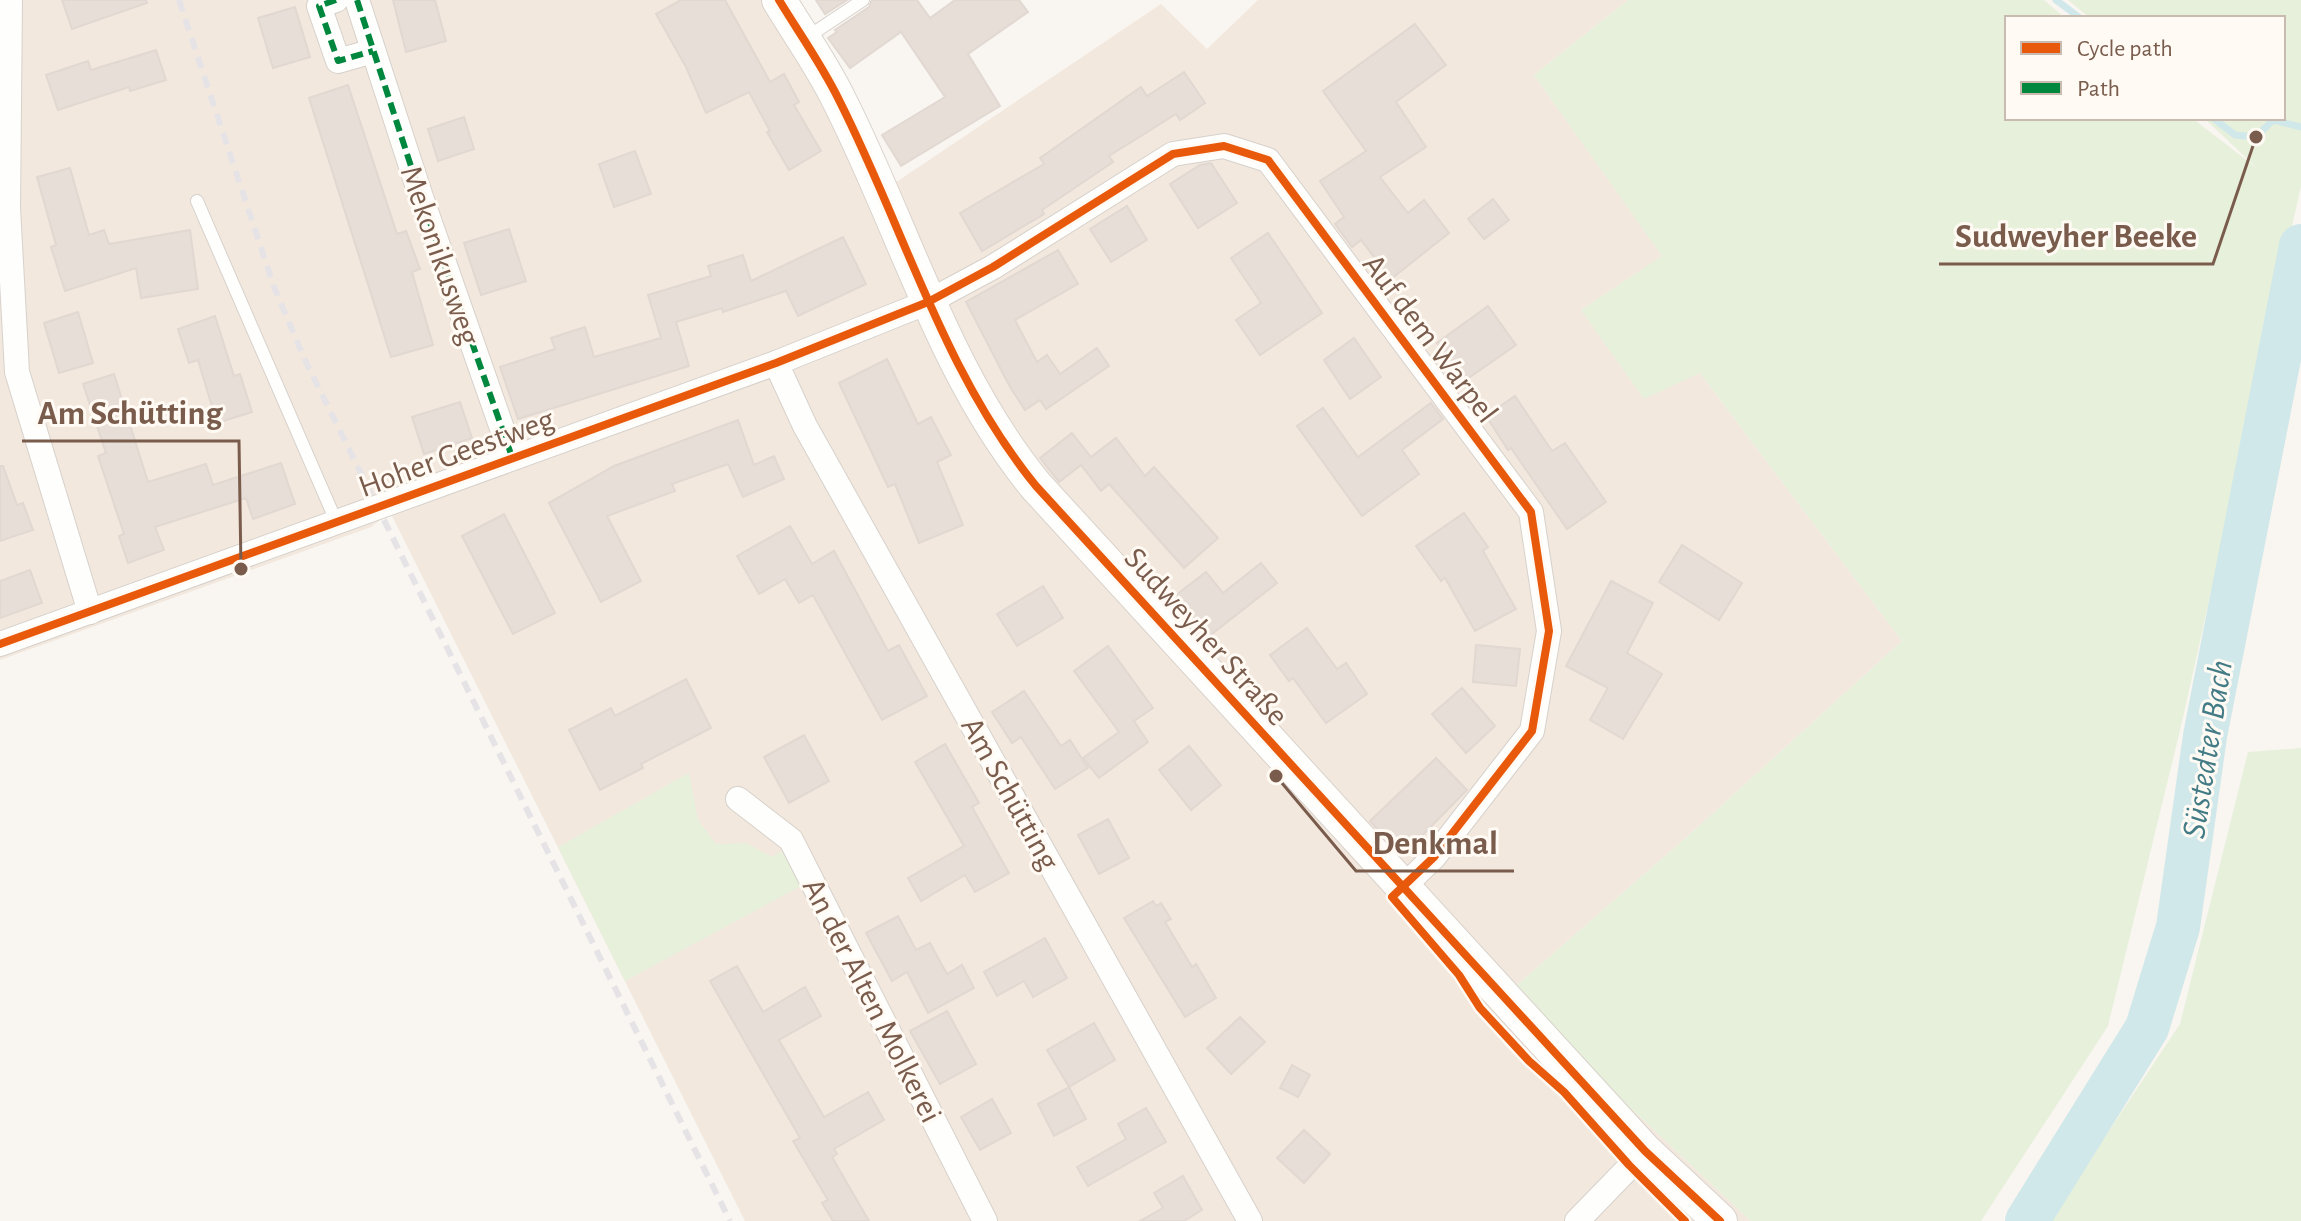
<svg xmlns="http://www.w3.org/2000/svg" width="2301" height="1221" font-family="'Alegreya Sans',sans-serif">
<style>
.residential{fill:#f2e8de}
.green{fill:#e7f0db}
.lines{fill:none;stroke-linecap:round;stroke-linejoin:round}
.stream{stroke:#d0e8ea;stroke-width:7}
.river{stroke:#d0e8ea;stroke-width:44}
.building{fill:#e6ded7;stroke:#e2d8d2;stroke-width:2}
.lane-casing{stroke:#d7d1cb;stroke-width:14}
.street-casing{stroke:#d7d1cb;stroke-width:26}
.secondary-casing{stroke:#d9d2cb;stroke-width:36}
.lane{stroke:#fefefd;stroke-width:12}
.street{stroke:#fefefd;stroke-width:24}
.secondary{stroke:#fefefd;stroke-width:34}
.rail{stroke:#e6e3e7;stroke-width:6;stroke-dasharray:12 8;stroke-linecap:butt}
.quiet{stroke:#00873e;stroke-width:6;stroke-dasharray:12 6;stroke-linecap:butt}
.cycleway-casing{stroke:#fffaf3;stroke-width:13}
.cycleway{stroke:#e8590c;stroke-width:8}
.labels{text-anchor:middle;stroke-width:6;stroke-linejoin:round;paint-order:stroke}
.street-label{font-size:32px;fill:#7a5c4d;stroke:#fffaf3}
.water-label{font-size:34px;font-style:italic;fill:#437c86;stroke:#fffaf3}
.leader{fill:none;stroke:#7a5c4d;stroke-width:3}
.callout-dot{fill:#7a5c4d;stroke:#fffaf3;stroke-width:3}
.callout-label{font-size:34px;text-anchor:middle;font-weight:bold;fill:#7a5c4d;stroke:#fffaf3;stroke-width:6;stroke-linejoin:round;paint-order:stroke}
</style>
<rect width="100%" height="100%" fill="#f9f5f0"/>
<polygon class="residential" points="0,0 794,0 889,187 1161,4 1207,49 1258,0 1628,0 1534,75 1663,256 1581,310 1700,373 1902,641 1688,836 1517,985 1592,1072 1751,1221 745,1221 390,512 371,527 0,660"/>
<g class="green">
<polygon points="1628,0 2044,0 2065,18 2007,18 2007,118 2192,118 2258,169 2204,118 2283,118 2283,18 2090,18 2068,0 2301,0 2301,186 2182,722 2108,1026 1981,1221 1751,1221 1592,1072 1517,985 1688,836 1902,641 1700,373 1644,399 1581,310 1662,256 1534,75"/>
<polygon points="2301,748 2301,1221 2049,1221 2180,1024 2248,752"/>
<polygon points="689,773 698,820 716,844 746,843 772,857 782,851 803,885 625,981 558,847"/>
</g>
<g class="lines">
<g class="stream">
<polyline points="2056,0 2080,18"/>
<polyline points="2213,118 2235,135 2256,137 2273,120 2301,127"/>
</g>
<polyline class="river" points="2027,1221 2147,1028 2178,927 2205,736 2301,246"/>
</g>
<g class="building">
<polygon points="62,0 146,0 147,3 72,29"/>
<polygon points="393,0 435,0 446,41 406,52"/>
<polygon points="681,0 725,0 770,82 784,74 799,102 794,105 821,151 789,170 767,132 770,131 749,92 706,113 686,67 656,14"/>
<polygon points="816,0 847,0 825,14"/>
<polygon points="872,0 917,0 930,18 955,0 1019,0 1028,12 968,54 1000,106 901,166 882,135 945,97 901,32 850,68 828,38 837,32 835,30 869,7"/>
<polygon points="295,7 310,57 273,68 258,18"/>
<polygon points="1415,24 1446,65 1396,102 1426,147 1380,177 1408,213 1424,200 1449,233 1391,279 1361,240 1352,247 1335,224 1344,217 1320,181 1366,151 1323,91"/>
<polygon points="156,50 166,80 130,91 129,87 58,110 46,75 88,61 91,70"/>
<polygon points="1184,72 1205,103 1180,120 1176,114 1109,156 1113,162 1042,210 1044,214 982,251 960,213 1044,164 1040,158 1141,87 1147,96"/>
<polygon points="348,85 397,234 406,231 420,269 412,272 433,345 391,357 309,98"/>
<polygon points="464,117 474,149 438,161 428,129"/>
<polygon points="635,151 651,194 614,207 599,164"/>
<polygon points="1211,163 1237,203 1198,228 1170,184 1200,165"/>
<polygon points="70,168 89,235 104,230 109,244 190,230 198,289 141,298 136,268 65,291 51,247 56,245 37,177"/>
<polygon points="1493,199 1509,220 1484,239 1468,219"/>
<polygon points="1127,206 1147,240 1111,262 1090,229"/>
<polygon points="509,229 526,281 481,295 464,243"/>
<polygon points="1268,233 1322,313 1260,355 1236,320 1261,303 1231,258"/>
<polygon points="843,237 866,284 798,316 786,291 723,312 722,308 676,322 689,366 518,419 500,367 555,349 551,338 585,327 594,357 661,338 648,295 711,276 708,266 743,255 751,281"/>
<polygon points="1058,250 1078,284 1015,320 1037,362 1047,355 1060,374 1097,348 1109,366 1046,409 1040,400 1025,410 1010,387 966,302"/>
<polygon points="1488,306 1516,345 1464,381 1437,343"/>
<polygon points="78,312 93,363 59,373 44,323"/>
<polygon points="215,316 234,376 240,374 252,412 217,423 198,360 189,363 178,329"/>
<polygon points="1354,338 1381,377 1350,399 1324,360"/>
<polygon points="887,359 918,424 931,417 951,455 937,462 963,525 919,543 895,484 888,487 839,383"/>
<polygon points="114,374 148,482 206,464 213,485 281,463 295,504 253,519 246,498 155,527 164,550 128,563 119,536 124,534 98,456 106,453 83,384"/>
<polygon points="1515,396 1552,451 1565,443 1606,502 1567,529 1511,448 1508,450 1486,416"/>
<polygon points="460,402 472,438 424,454 412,417"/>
<polygon points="1431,403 1443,419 1402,450 1419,474 1362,516 1297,426 1323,408 1358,457"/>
<polygon points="738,420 754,465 774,456 784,479 743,497 728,464 672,484 675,491 607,516 641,581 601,602 549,503 614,466"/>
<polygon points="1072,433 1091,457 1116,438 1145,476 1154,467 1218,538 1184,568 1109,484 1101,491 1081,465 1059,482 1040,458"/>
<polygon points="0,466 3,466 17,505 23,503 33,530 0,541"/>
<polygon points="1464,513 1488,547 1483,551 1516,609 1475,631 1445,578 1441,581 1416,546"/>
<polygon points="504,514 555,613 513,634 462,536"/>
<polygon points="790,526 812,564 834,551 888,651 899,645 927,696 882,720 813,595 799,603 785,579 759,594 737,556"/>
<polygon points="1682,545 1742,583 1719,620 1659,582"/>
<polygon points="1261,563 1277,583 1208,637 1175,596 1206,572 1223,593"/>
<polygon points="30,570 42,603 0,618 0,581"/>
<polygon points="1611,581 1653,603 1627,653 1662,674 1623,739 1590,720 1608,688 1566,666"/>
<polygon points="1043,586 1063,618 1017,646 997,614"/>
<polygon points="1307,628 1337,669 1346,663 1367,694 1326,723 1293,678 1289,681 1270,655"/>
<polygon points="1476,645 1520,649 1516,686 1473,682"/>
<polygon points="1108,646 1153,708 1134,721 1148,742 1099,778 1083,758 1119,732 1074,671"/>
<polygon points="686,679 711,728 641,764 643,768 600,790 569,730 611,708 615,716"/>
<polygon points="1462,688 1495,726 1466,753 1432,714"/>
<polygon points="1024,691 1061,746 1070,740 1088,768 1055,789 1021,737 1012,743 992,712"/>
<polygon points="804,735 829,781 789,803 764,757"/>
<polygon points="945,744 979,803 972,807 1009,873 975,892 965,875 921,901 908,878 964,846 915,762"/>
<polygon points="1189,746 1221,785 1191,810 1159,770"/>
<polygon points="1436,758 1467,790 1402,856 1370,821"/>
<polygon points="1108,819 1129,858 1099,874 1078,835"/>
<polygon points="1153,901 1156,906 1161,903 1171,919 1165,922 1192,967 1196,964 1216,998 1185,1017 1124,918"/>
<polygon points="898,916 916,950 930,943 947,974 962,965 974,988 928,1013 907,972 892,981 866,933"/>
<polygon points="1045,938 1067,978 1033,997 1024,981 997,996 984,972"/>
<polygon points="737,966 763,1012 805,987 821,1016 779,1040 824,1117 868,1092 884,1120 834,1149 837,1154 832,1157 869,1221 833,1221 822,1203 828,1200 793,1141 800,1138 710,981"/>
<polygon points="947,1011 976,1064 940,1084 910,1031"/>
<polygon points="1240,1017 1265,1042 1231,1074 1207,1048"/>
<polygon points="1094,1023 1115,1060 1069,1087 1047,1050"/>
<polygon points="1292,1065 1310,1075 1298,1097 1280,1088"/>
<polygon points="1069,1087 1086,1119 1054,1136 1038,1104"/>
<polygon points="992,1099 1011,1133 980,1150 961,1117"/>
<polygon points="1146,1108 1166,1142 1088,1186 1077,1167 1126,1139 1118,1124"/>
<polygon points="1304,1130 1330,1154 1304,1183 1277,1158"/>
<polygon points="1183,1176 1202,1210 1184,1221 1140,1221 1163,1208 1154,1193"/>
</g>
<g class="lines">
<g class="lane-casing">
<g id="lane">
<polyline points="806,38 863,0"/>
<polyline points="197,201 336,521"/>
</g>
</g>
<g class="street-casing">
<g id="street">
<polyline points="10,0 8,208 17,372 90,612"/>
<polyline points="336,0 319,6 338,61 373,51"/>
<polyline points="357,0 421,197 512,457"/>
<polyline points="776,363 805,426 1250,1221"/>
<polyline points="0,644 776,363 928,302 993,267 1173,154 1224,146 1268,160 1531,512 1549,631 1532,731 1434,857 1403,887"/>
<polyline points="738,799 791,840 985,1221"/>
<polyline points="1577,1221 1645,1151"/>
</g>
</g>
<g class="secondary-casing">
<path id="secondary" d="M 779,0 C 799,33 822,65 839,100 C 905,230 943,372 1036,486 L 1645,1151 L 1720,1221"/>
</g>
<use href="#lane" class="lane"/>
<use href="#street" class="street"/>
<use href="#secondary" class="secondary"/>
<polyline class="rail" points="179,0 274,287 304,358 730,1221"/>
<g class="quiet">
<polyline points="336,0 319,6 338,61 373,51"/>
<polyline points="357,0 421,197 512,457"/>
</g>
<g class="cycleway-casing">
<g id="cycleway">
<path d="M 779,0 C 799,33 822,65 839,100 C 905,230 943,372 1036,486 L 1645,1151 L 1720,1221"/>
<polyline points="0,644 776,363 928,302 993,267 1173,154 1224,146 1268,160 1531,512 1549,631 1532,731 1434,857 1392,897 1459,975 1480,1008 1529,1061 1564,1092 1629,1165 1685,1221"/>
</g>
</g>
<use href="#cycleway" class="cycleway"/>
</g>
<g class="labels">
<g class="street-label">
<text transform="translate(441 255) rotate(71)" y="11">Mekonikusweg</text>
<text transform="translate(1431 338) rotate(53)" y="11">Auf dem Warpel</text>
<text transform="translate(456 452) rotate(-20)" y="11">Hoher Geestweg</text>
<text transform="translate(1207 636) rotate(48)" y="11">Sudweyher Straße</text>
<text transform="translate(1011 793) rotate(61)" y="11">Am Schütting</text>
<text transform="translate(873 1000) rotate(63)" y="11">An der Alten Molkerei</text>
</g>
<g class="water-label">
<text transform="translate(2206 749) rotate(-81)" y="12">Süstedter Bach</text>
</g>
</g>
<path class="leader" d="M2256 137L2213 264H1939M241 569L239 441H22M1276 776L1356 871H1514"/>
<g class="callout-dot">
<circle cx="2256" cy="137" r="8"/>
<circle cx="241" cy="569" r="8"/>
<circle cx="1276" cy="776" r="8"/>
</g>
<g class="callout-label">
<text x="2076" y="247">Sudweyher Beeke</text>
<text x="130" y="424">Am Schütting</text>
<text x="1435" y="854">Denkmal</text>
</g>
<rect x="2005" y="16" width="280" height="104" fill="#fffaf3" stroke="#cabbb1" stroke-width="2"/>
<rect x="2021" y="42" width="40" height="12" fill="#e8590c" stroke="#cabbb1" stroke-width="2"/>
<text x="2077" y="56" font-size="24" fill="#7a5c4d">Cycle path</text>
<rect x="2021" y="82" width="40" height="12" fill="#00873e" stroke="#cabbb1" stroke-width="2"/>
<text x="2077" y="96" font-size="24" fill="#7a5c4d">Path</text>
</svg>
